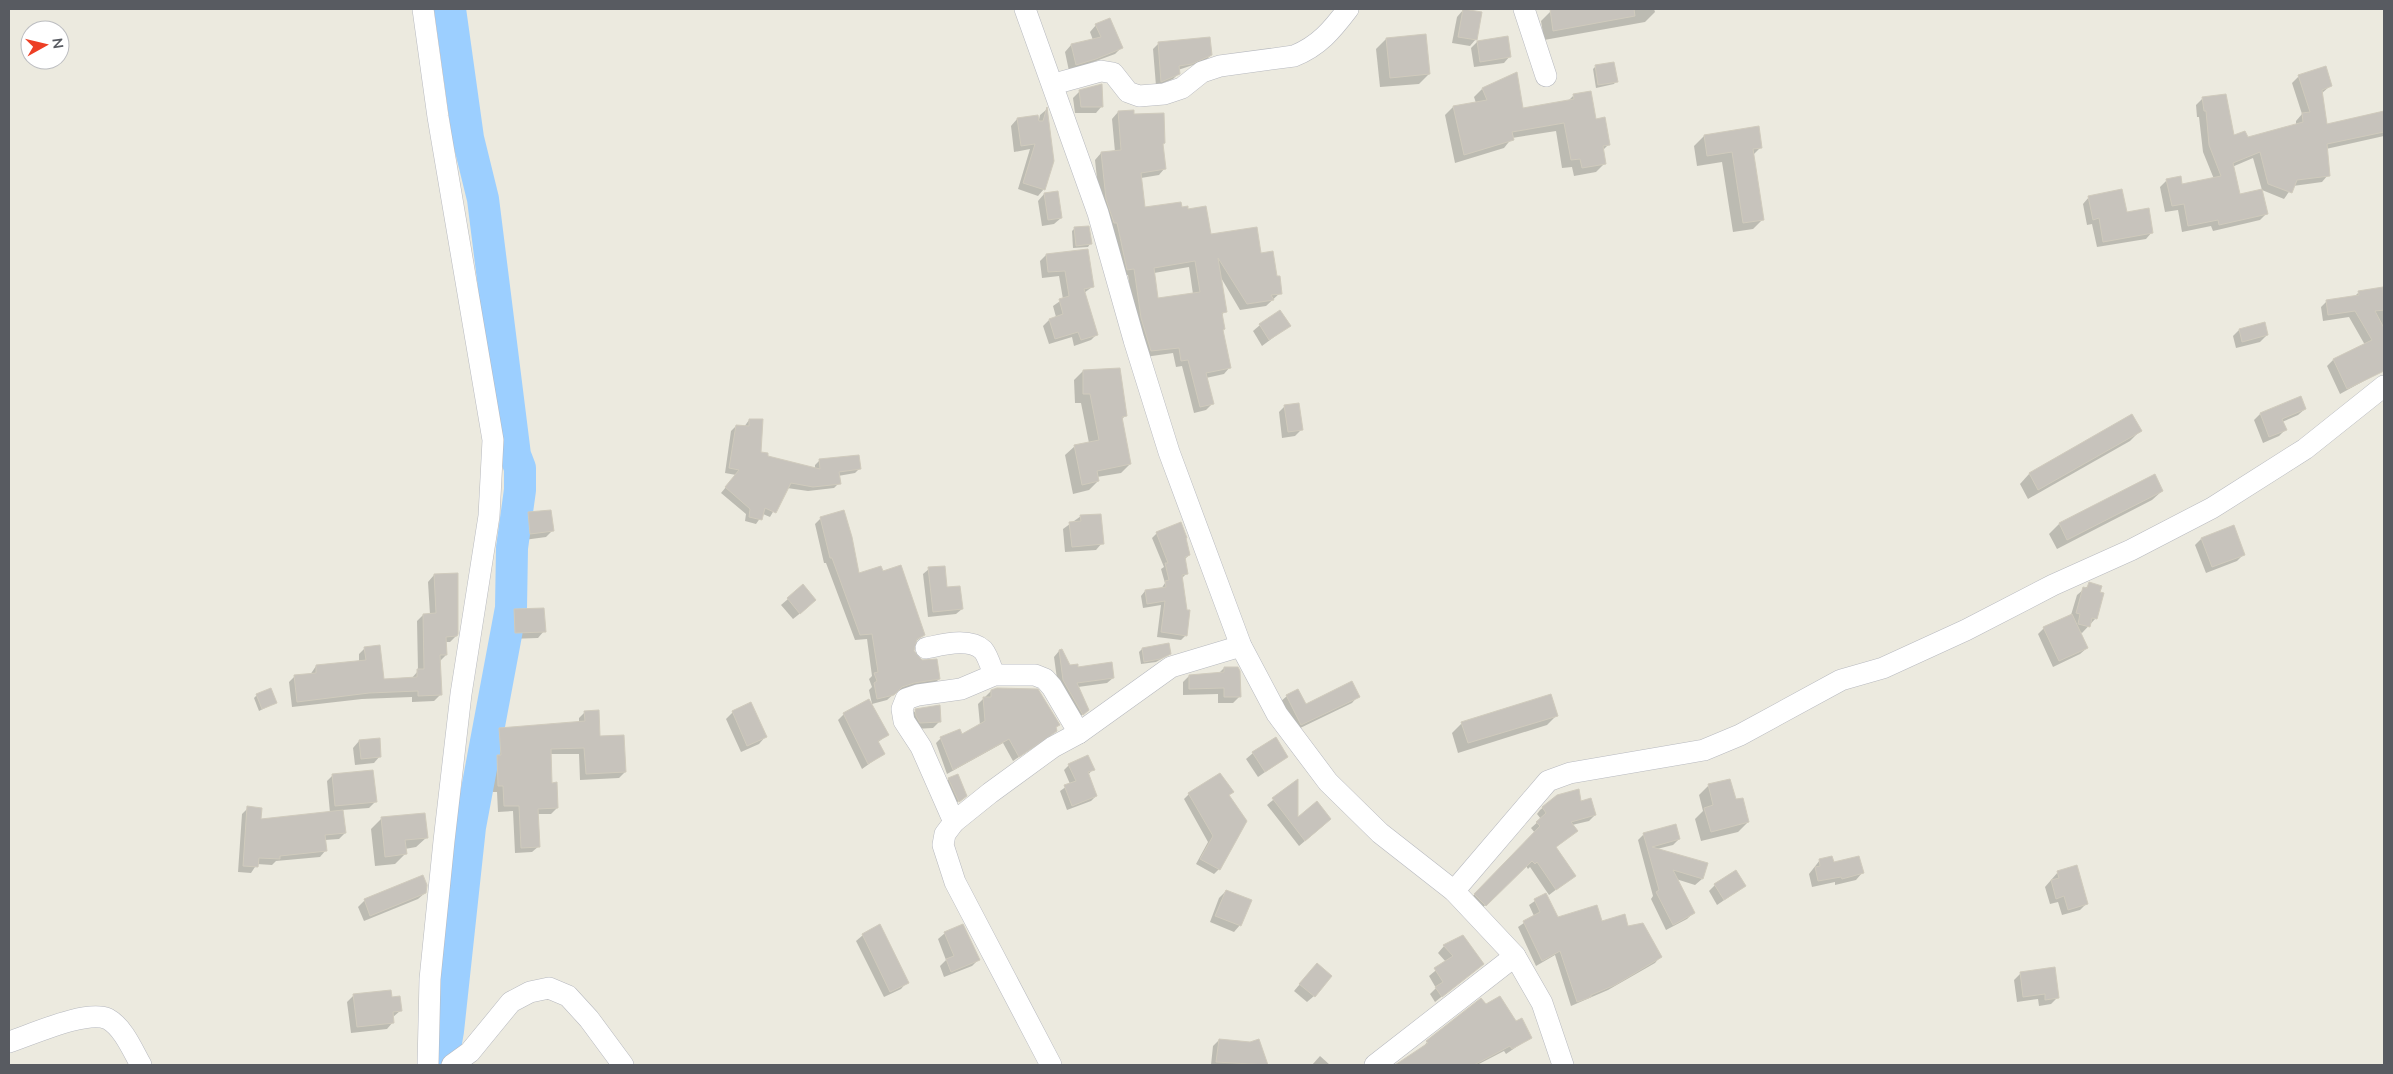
<svg xmlns="http://www.w3.org/2000/svg" width="2393" height="1074" font-family="Mulish,sans-serif">
<style>
.shadow{fill:#0003;fill-rule:evenodd}
.lines{fill:none;stroke-linecap:round;stroke-linejoin:round}
.river{stroke:#9ccfff;stroke-width:32}
.building{fill:#c7c3bc;stroke:#d0cbbd;fill-rule:evenodd}
.minor-casing{stroke:#b7b9bf;stroke-width:22}
.minor{stroke:#fff;stroke-width:21}
</style>
<rect width="100%" height="100%" fill="#eceadf"/>
<g class="shadow">
<polygon points="1564,9 1654,9 1655,12 1645,22 1544,40 1541,21 1551,11"/>
<polygon points="1463,10 1476,39 1470,46 1452,43 1457,17"/>
<polygon points="1096,25 1122,47 1115,54 1069,71 1065,52 1071,45 1093,40 1090,32"/>
<polygon points="1386,39 1429,74 1419,84 1380,87 1376,49"/>
<polygon points="1477,42 1510,56 1504,63 1474,67 1471,48"/>
<polygon points="1159,43 1211,55 1205,61 1178,70 1179,73 1173,79 1156,86 1153,49"/>
<polygon points="1595,67 1616,81 1614,84 1596,88 1593,69"/>
<polygon points="2299,76 2330,86 2321,94 2326,125 2384,111 2384,136 2326,149 2328,175 2322,182 2293,186 2284,199 2262,190 2253,158 2232,167 2239,195 2267,213 2260,220 2213,231 2211,226 2182,232 2178,210 2165,212 2160,187 2167,180 2182,186 2214,179 2203,152 2199,117 2197,117 2196,105 2202,99 2233,137 2247,139 2296,125 2296,121 2302,114 2292,83"/>
<polygon points="1482,89 1522,109 1568,101 1574,95 1595,120 1609,144 1602,151 1604,164 1596,172 1574,176 1572,167 1562,168 1556,131 1512,138 1504,148 1455,163 1445,115 1453,107 1476,103 1474,97"/>
<polygon points="1080,91 1102,106 1096,113 1075,113 1073,98"/>
<polygon points="1046,110 1053,161 1044,189 1038,196 1018,189 1030,149 1014,152 1011,126 1017,119 1038,124 1040,115"/>
<path d="M 1118,112 L 1133,115 L 1162,145 L 1165,168 L 1159,175 L 1141,178 L 1144,209 L 1181,208 L 1210,236 L 1260,254 L 1280,293 L 1266,306 L 1240,310 L 1220,276 L 1225,311 L 1221,316 L 1221,331 L 1230,367 L 1224,374 L 1206,378 L 1212,404 L 1206,410 L 1194,413 L 1182,366 L 1176,367 L 1173,353 L 1145,357 L 1135,325 L 1128,275 L 1121,275 L 1100,206 L 1095,160 L 1101,153 L 1115,152 L 1112,119 ZM 1189,267 L 1193,294 L 1157,299 L 1154,273 Z"/>
<polygon points="1758,128 1761,147 1753,155 1763,219 1753,229 1733,232 1722,162 1697,166 1694,146 1704,136"/>
<polygon points="1044,194 1061,218 1054,224 1042,226 1038,201"/>
<polygon points="2089,197 2126,214 2152,232 2146,239 2097,247 2092,224 2087,225 2083,204"/>
<polygon points="1075,228 1090,244 1088,247 1073,248 1072,231"/>
<polygon points="1046,255 1092,287 1084,293 1097,334 1091,340 1074,346 1072,337 1049,344 1043,326 1049,320 1056,317 1053,306 1063,299 1059,276 1042,278 1040,261"/>
<polygon points="2384,288 2384,370 2340,394 2327,366 2333,360 2365,345 2349,317 2323,321 2321,307 2327,301 2354,297 2359,292"/>
<polygon points="1260,325 1289,326 1262,346 1253,331"/>
<polygon points="2239,330 2267,335 2260,342 2236,348 2233,336"/>
<polygon points="1083,371 1126,415 1121,420 1130,464 1121,473 1097,477 1098,481 1089,490 1073,494 1065,455 1075,446 1089,443 1081,403 1075,403 1074,380"/>
<polygon points="1285,406 1301,430 1295,436 1282,438 1279,412"/>
<polygon points="2305,409 2298,415 2282,422 2285,430 2279,436 2263,443 2254,420 2260,414"/>
<polygon points="749,420 760,453 766,457 815,469 815,465 820,460 860,468 855,473 838,476 839,483 834,488 808,491 787,488 770,517 763,514 756,524 745,521 746,514 721,493 736,475 725,473 731,431 736,426 744,427"/>
<polygon points="2140,431 2130,441 2028,499 2020,484 2029,474"/>
<polygon points="2154,475 2162,491 2152,500 2057,549 2049,534 2059,524"/>
<polygon points="528,514 552,531 546,537 524,540 522,520"/>
<polygon points="1081,516 1102,543 1096,550 1065,552 1063,529"/>
<polygon points="821,518 858,575 924,635 915,642 913,651 939,679 933,685 907,688 895,693 887,700 872,704 869,690 872,687 869,679 872,676 867,639 855,640 826,563 824,563 815,524"/>
<polygon points="1157,533 1185,539 1189,555 1184,560 1187,573 1182,578 1186,635 1181,640 1157,637 1161,605 1143,608 1141,596 1145,591 1161,589 1165,583 1161,569 1164,567 1152,538"/>
<polygon points="2201,539 2244,554 2237,561 2206,573 2195,545"/>
<polygon points="929,569 962,609 956,614 928,617 923,574"/>
<polygon points="434,575 456,636 450,642 445,642 446,655 440,661 440,695 434,701 412,702 412,697 362,699 292,707 289,682 295,676 310,675 316,666 359,662 359,654 365,648 382,680 411,679 418,671 417,621 423,615 430,615 428,582"/>
<polygon points="2090,584 2096,618 2082,633 2080,632 2087,648 2080,654 2053,667 2038,634 2044,628 2071,615 2077,595"/>
<polygon points="803,586 808,607 793,619 781,605"/>
<polygon points="514,610 544,631 538,638 509,639 508,617"/>
<polygon points="1142,649 1170,654 1156,662 1141,664 1139,652"/>
<polygon points="1059,651 1069,667 1113,678 1107,683 1078,687 1088,710 1077,719 1058,686 1054,657"/>
<polygon points="1224,668 1240,696 1233,703 1218,703 1218,694 1183,695 1183,682 1189,676 1219,673"/>
<polygon points="991,691 1058,725 1050,736 1013,761 1003,743 947,774 936,743 941,738 961,736 980,725 978,704"/>
<polygon points="257,695 275,703 259,711 254,698"/>
<polygon points="1287,696 1305,706 1358,696 1352,703 1294,731 1280,702"/>
<polygon points="916,710 939,722 933,728 914,729 910,717"/>
<polygon points="585,712 599,737 625,772 619,778 580,780 579,754 550,754 551,784 557,808 551,814 537,814 539,846 532,852 515,853 513,811 498,812 497,792 493,792 491,762 495,759 494,735 500,729 579,723 579,718"/>
<polygon points="733,712 765,737 759,744 741,752 726,719"/>
<polygon points="844,714 887,735 877,743 883,754 862,769 838,720"/>
<polygon points="1557,715 1547,725 1458,753 1452,733 1462,723"/>
<polygon points="359,741 380,756 374,763 355,765 353,748"/>
<polygon points="1253,753 1287,757 1258,777 1246,759"/>
<polygon points="1069,765 1093,769 1088,775 1096,796 1091,801 1067,810 1060,791 1070,784 1064,770"/>
<polygon points="333,775 375,802 369,808 342,810 345,833 339,839 325,840 326,850 320,857 276,861 272,865 257,864 251,873 238,872 242,814 248,808 260,820 330,813 327,781"/>
<polygon points="949,779 965,795 952,807 943,785"/>
<polygon points="1296,781 1296,819 1324,825 1299,846 1267,805"/>
<polygon points="1709,785 1735,801 1748,822 1738,832 1701,841 1695,819 1703,811 1699,795"/>
<polygon points="1189,794 1228,796 1219,869 1214,874 1196,864 1208,842 1184,799"/>
<polygon points="1580,802 1595,815 1589,821 1572,825 1576,831 1555,848 1574,876 1549,895 1530,867 1528,869 1526,866 1479,911 1469,900 1535,833 1531,828 1541,819 1537,814 1540,810 1547,804"/>
<polygon points="424,814 426,838 416,847 405,849 405,854 395,864 375,866 371,829 381,819"/>
<polygon points="1644,834 1679,839 1673,845 1657,849 1706,864 1702,879 1695,885 1676,879 1693,913 1687,919 1666,930 1651,899 1653,896 1638,840"/>
<polygon points="1820,860 1833,864 1862,873 1856,880 1835,885 1835,882 1812,887 1809,874"/>
<polygon points="2058,872 2086,904 2080,910 2062,915 2058,902 2050,904 2045,887"/>
<polygon points="1715,885 1745,886 1717,905 1709,891"/>
<polygon points="1226,891 1240,925 1234,932 1210,922 1219,898"/>
<polygon points="425,893 418,899 364,921 358,907 365,900"/>
<polygon points="1545,894 1558,919 1601,922 1627,928 1660,957 1655,963 1608,990 1571,1006 1555,955 1536,966 1518,927 1534,916 1529,905"/>
<polygon points="945,933 978,960 972,966 944,977 940,966 946,960 938,939"/>
<polygon points="863,935 907,982 901,989 884,997 856,941"/>
<polygon points="1463,937 1482,964 1435,1002 1430,994 1436,988 1429,976 1446,962 1438,953 1444,946"/>
<polygon points="1311,971 1314,996 1307,1002 1294,991"/>
<polygon points="2021,973 2058,997 2051,1004 2039,1006 2038,999 2017,1002 2014,980"/>
<polygon points="354,995 391,998 400,1011 393,1017 393,1022 387,1029 351,1033 347,1002"/>
<polygon points="1516,1023 1531,1037 1506,1054 1504,1051 1477,1065 1398,1065 1422,1049 1427,1042"/>
<polygon points="1219,1040 1250,1044 1258,1041 1267,1065 1211,1065 1213,1046"/>
<polygon points="1320,1056 1330,1065 1312,1065"/>
</g>
<g class="lines">
<polyline class="river" points="442,1065 448,1031 470,827 511,608 512,548 520,490 520,468 515,455 483,199 468,138 450,9"/>
</g>
<g class="building">
<polygon points="1463,9 1482,12 1477,40 1458,37"/>
<polygon points="1550,9 1634,9 1635,16 1553,31"/>
<polygon points="1110,18 1123,48 1096,59 1076,65 1071,44 1101,37 1095,24"/>
<polygon points="1426,34 1430,74 1390,78 1386,38"/>
<polygon points="1508,36 1511,57 1480,62 1477,41"/>
<polygon points="1210,37 1212,55 1192,64 1179,66 1180,74 1161,82 1158,42"/>
<polygon points="1614,62 1618,82 1598,85 1595,65"/>
<polygon points="2326,66 2332,86 2322,90 2327,124 2384,111 2384,132 2327,144 2330,176 2297,180 2292,193 2268,184 2260,152 2233,163 2240,194 2262,189 2268,214 2219,225 2218,220 2188,226 2184,204 2172,206 2166,179 2181,176 2182,184 2221,176 2209,145 2206,111 2204,111 2202,97 2226,94 2234,135 2245,131 2248,137 2303,122 2302,113 2310,112 2298,75"/>
<polygon points="1517,72 1523,108 1574,99 1573,94 1591,91 1596,119 1605,117 1610,145 1603,146 1606,164 1582,168 1580,159 1571,160 1564,123 1512,132 1514,140 1464,155 1453,106 1487,100 1482,88"/>
<polygon points="1102,84 1103,107 1081,107 1079,90"/>
<polygon points="1047,107 1054,161 1045,190 1023,183 1035,144 1021,146 1017,118 1038,115 1039,121 1043,121"/>
<path d="M 1134,110 L 1134,114 L 1164,113 L 1165,143 L 1163,144 L 1166,169 L 1141,173 L 1145,207 L 1181,202 L 1182,207 L 1188,206 L 1188,209 L 1206,206 L 1211,234 L 1257,227 L 1261,253 L 1273,251 L 1277,276 L 1280,276 L 1282,294 L 1271,295 L 1274,300 L 1247,304 L 1218,258 L 1227,312 L 1222,313 L 1225,329 L 1223,330 L 1231,368 L 1206,373 L 1214,404 L 1200,407 L 1188,360 L 1181,361 L 1179,348 L 1151,351 L 1141,318 L 1134,269 L 1127,270 L 1117,223 L 1114,223 L 1106,199 L 1101,152 L 1121,150 L 1118,111 ZM 1195,261 L 1200,292 L 1158,298 L 1154,268 Z"/>
<polygon points="1759,126 1762,148 1753,149 1764,220 1743,223 1732,152 1707,156 1704,135"/>
<polygon points="2122,189 2127,212 2149,208 2153,233 2103,242 2099,218 2093,220 2088,196"/>
<polygon points="1058,191 1062,218 1048,220 1044,193"/>
<polygon points="1089,226 1092,244 1076,246 1074,227"/>
<polygon points="1088,249 1094,287 1084,289 1098,335 1081,340 1078,332 1055,339 1049,319 1063,314 1059,299 1069,296 1065,271 1048,272 1046,254"/>
<polygon points="2383,287 2384,310 2375,311 2384,328 2384,371 2347,389 2333,359 2372,340 2355,311 2328,315 2326,300 2359,295 2358,291"/>
<polygon points="1280,310 1291,326 1269,340 1259,324"/>
<polygon points="2265,322 2268,335 2242,342 2239,329"/>
<polygon points="1120,368 1127,416 1122,417 1131,464 1097,471 1099,481 1082,485 1074,445 1099,440 1090,394 1083,394 1083,370"/>
<polygon points="2301,396 2306,409 2282,419 2287,430 2269,437 2260,413"/>
<polygon points="1299,403 1303,430 1288,432 1284,405"/>
<polygon points="2132,414 2142,431 2038,490 2029,473"/>
<polygon points="749,419 763,419 761,452 768,453 768,456 820,469 819,459 859,455 861,469 839,472 841,484 813,487 791,483 776,513 765,508 762,520 749,517 750,509 725,487 739,470 729,468 736,425 749,426"/>
<polygon points="2155,474 2163,491 2067,540 2059,523"/>
<polygon points="551,510 554,531 530,534 528,512"/>
<polygon points="844,510 852,537 859,573 881,566 883,571 901,565 925,635 917,639 914,651 922,660 937,659 940,679 914,683 902,687 894,695 877,699 874,683 877,681 874,673 878,672 872,634 860,635 832,558 830,558 820,517"/>
<polygon points="1101,514 1104,544 1072,547 1069,522 1081,521 1080,515"/>
<polygon points="1181,522 1187,538 1186,538 1190,555 1185,557 1188,574 1182,575 1187,610 1190,610 1187,636 1161,632 1165,601 1147,604 1145,590 1166,587 1165,581 1169,580 1165,563 1168,563 1156,532"/>
<polygon points="2234,525 2245,555 2212,567 2201,538"/>
<polygon points="945,566 947,587 960,586 963,609 933,612 928,567"/>
<polygon points="458,573 458,634 457,636 446,637 447,655 440,655 442,695 418,696 418,691 369,693 297,702 294,675 316,673 316,665 366,660 364,647 380,645 384,679 417,677 417,669 424,669 423,614 436,613 434,574"/>
<polygon points="2089,582 2102,586 2100,592 2104,593 2097,619 2092,618 2090,627 2078,624 2080,614 2076,613 2083,587 2087,588"/>
<polygon points="803,584 816,600 800,614 787,598"/>
<polygon points="544,608 546,632 515,633 514,609"/>
<polygon points="2072,614 2088,648 2059,661 2043,627"/>
<polygon points="1169,643 1171,654 1160,659 1144,662 1142,648"/>
<polygon points="1062,649 1070,665 1078,664 1078,667 1112,662 1114,678 1077,683 1089,710 1083,715 1063,680 1059,650"/>
<polygon points="1224,667 1238,667 1240,671 1241,697 1224,697 1224,688 1189,689 1189,675 1224,672"/>
<polygon points="1352,681 1360,697 1301,725 1286,695 1298,689 1306,704"/>
<polygon points="271,688 277,703 262,709 256,694"/>
<polygon points="997,688 1038,689 1060,725 1056,727 1057,731 1019,757 1009,739 953,770 940,737 960,729 962,734 985,721 983,697 991,697 991,690"/>
<polygon points="1551,694 1558,716 1468,743 1461,722"/>
<polygon points="869,699 889,735 878,741 885,754 868,764 843,713"/>
<polygon points="751,702 767,737 747,746 732,711"/>
<polygon points="940,705 941,722 920,723 916,716 915,709"/>
<polygon points="599,710 600,736 624,735 626,772 586,774 584,748 551,749 552,783 557,782 558,808 538,809 540,847 521,848 519,806 504,806 503,786 498,786 497,755 501,755 499,728 585,721 584,711"/>
<polygon points="1276,737 1288,757 1265,772 1252,752"/>
<polygon points="380,738 381,757 361,759 359,740"/>
<polygon points="1088,755 1095,770 1088,772 1097,796 1072,806 1064,785 1076,781 1068,764"/>
<polygon points="373,770 377,802 335,806 332,774"/>
<polygon points="1220,773 1234,792 1229,795 1247,821 1220,870 1200,859 1213,836 1188,793"/>
<polygon points="958,774 967,796 959,802 948,778"/>
<polygon points="1298,779 1298,817 1317,801 1331,819 1305,841 1272,798"/>
<polygon points="1730,779 1736,799 1743,798 1749,822 1711,832 1704,808 1713,805 1708,784"/>
<polygon points="1579,789 1581,801 1591,798 1596,815 1571,822 1578,831 1556,847 1576,876 1556,890 1537,862 1535,864 1532,861 1486,906 1474,894 1540,826 1536,822 1546,813 1542,807 1557,795"/>
<polygon points="247,806 262,808 261,819 343,810 346,833 325,835 327,851 280,856 280,859 259,858 258,867 243,866"/>
<polygon points="425,813 428,838 405,840 407,854 385,857 381,817"/>
<polygon points="1676,824 1680,839 1652,847 1708,863 1703,879 1673,870 1695,913 1673,925 1656,892 1659,890 1643,833"/>
<polygon points="1832,856 1834,862 1859,856 1864,873 1842,879 1841,877 1818,881 1815,867 1820,866 1819,859"/>
<polygon points="2077,865 2088,904 2068,910 2064,896 2056,899 2051,880 2059,878 2057,871"/>
<polygon points="1736,870 1746,886 1724,900 1714,884"/>
<polygon points="423,875 427,885 426,893 370,916 364,899"/>
<polygon points="1226,890 1252,900 1241,926 1215,916"/>
<polygon points="1546,893 1558,917 1597,905 1602,921 1625,914 1628,926 1643,923 1662,957 1615,985 1591,995 1591,997 1577,1002 1560,951 1542,961 1523,921 1540,912 1534,899"/>
<polygon points="880,924 909,983 890,992 862,934"/>
<polygon points="963,924 980,960 951,972 946,959 954,956 944,932"/>
<polygon points="1463,935 1484,964 1442,997 1435,987 1443,982 1434,968 1453,956 1443,945"/>
<polygon points="1317,963 1332,976 1315,997 1299,984"/>
<polygon points="2055,967 2059,998 2045,1000 2045,994 2023,997 2020,972"/>
<polygon points="391,990 392,997 400,996 402,1011 393,1012 394,1023 357,1027 353,994"/>
<polygon points="1500,996 1516,1021 1522,1018 1532,1038 1512,1049 1510,1046 1474,1065 1395,1065 1428,1043 1426,1041 1481,998 1486,1004"/>
<polygon points="1219,1039 1250,1042 1259,1039 1268,1065 1216,1062"/>
</g>
<g class="lines">
<g class="minor-casing">
<g id="minor">
<polyline points="423,9 438,117 493,440 489,516 461,694 444,841 430,979 428,1065"/>
<polyline points="1025,9 1098,213 1134,340 1169,452 1241,646 1277,714 1328,782 1380,833 1454,891 1515,956 1542,1003 1563,1065"/>
<polyline points="1524,9 1546,76"/>
<path d="M 1054,84 L 1101,71 L 1113,73 L 1128,92 L 1139,96 L 1164,94 L 1182,88 L 1202,72 L 1220,66 L 1294,56 C 1319,46 1332,30 1348,9"/>
<path d="M 926,648 C 942,645 969,637 983,650 C 988,656 991,667 994,675"/>
<polyline points="954,822 921,747 904,721 902,709 906,699 918,695 961,689 994,675 1035,675 1045,679 1052,687 1079,733"/>
<polyline points="1454,891 1548,781 1570,773 1704,750 1740,735 1841,680 1883,668 1966,630 2053,585 2131,550 2212,508 2305,449 2384,386"/>
<path d="M 9,1042 C 31,1035 87,1009 108,1019 C 123,1027 133,1051 141,1065"/>
<polyline points="452,1065 470,1052 511,1002 530,992 549,988 568,996 589,1019 623,1065"/>
<polyline points="1051,1065 955,882 943,845 945,834 954,822 990,793 1053,747 1079,733 1171,667 1241,646"/>
<polyline points="1375,1065 1515,956"/>
</g>
</g>
<use href="#minor" class="minor"/>
</g>
<rect width="2393" height="1074" fill="none" stroke="#585b61" stroke-width="20"/>
<g transform="translate(45 45) rotate(82)"><circle r="24" fill="#ffffff" stroke="#bcbdc0"/>
<path d="M0-4L9 19L0 12L-9 19Z" fill="#ed3e24"/>
<text y="-8" font-size="14" font-weight="bold" text-anchor="middle" fill="#585b61">N</text>
</g>
</svg>
